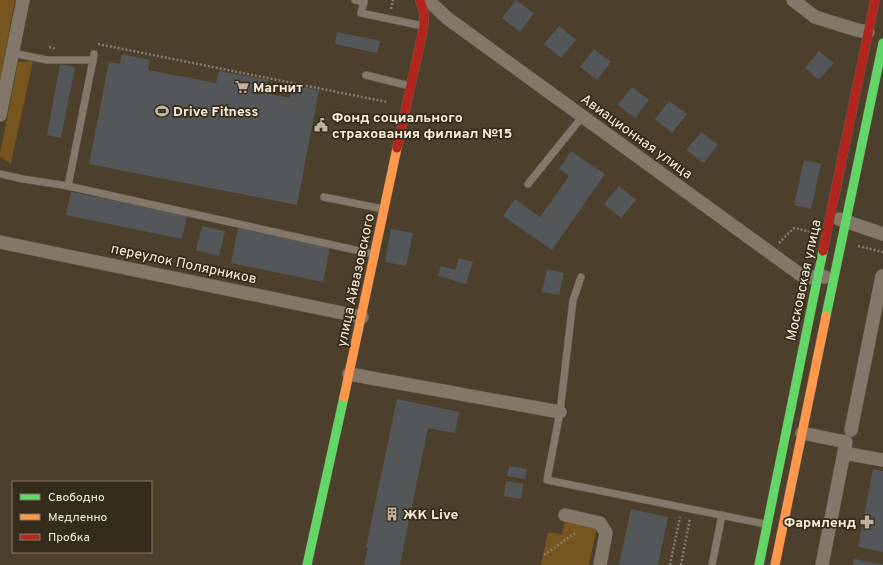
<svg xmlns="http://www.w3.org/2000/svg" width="883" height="565" font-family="Overpass,sans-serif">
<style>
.green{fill:#76551f}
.building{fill:#53575a}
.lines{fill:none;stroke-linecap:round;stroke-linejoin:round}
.lane-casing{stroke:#685d4c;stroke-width:8}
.street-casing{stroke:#685d4c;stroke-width:14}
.fast-casing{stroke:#685d4c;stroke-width:10}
.slow-casing{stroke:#685d4c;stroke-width:10}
.jam-casing{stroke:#685d4c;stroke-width:10}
.path{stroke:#867d70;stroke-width:2.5;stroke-dasharray:2 2;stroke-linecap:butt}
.lane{stroke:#827769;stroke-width:7}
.street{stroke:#827769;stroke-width:13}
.fast{stroke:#63d668;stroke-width:9}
.slow{stroke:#ff974d;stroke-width:9}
.jam{stroke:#b3261e;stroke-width:9}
.labels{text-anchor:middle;stroke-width:3.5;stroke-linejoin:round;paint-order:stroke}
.poi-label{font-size:14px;font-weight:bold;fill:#fceeda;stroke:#352b1b;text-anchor:start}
.street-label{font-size:14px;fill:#fceeda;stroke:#352b1b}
</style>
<rect width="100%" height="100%" fill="#4c3f2b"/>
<g class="green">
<polygon points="0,0 15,0 0,80"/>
<polygon points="33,61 11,163 0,157 0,154 18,62"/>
<polygon points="565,520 597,526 589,565 541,565 548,532 562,535"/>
</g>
<g class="building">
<polygon points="516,0 534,13 520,32 502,18"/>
<polygon points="559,26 576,40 561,58 544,44"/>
<polygon points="337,32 380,41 377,53 335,44"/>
<polygon points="594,49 611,62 597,80 580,67"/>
<polygon points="819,51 834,63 819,80 805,68"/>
<polygon points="122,54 150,60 148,70 216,83 219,71 268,80 266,93 290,98 292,85 319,90 297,205 89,164 109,62 120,64"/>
<polygon points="60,64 75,67 61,138 47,135"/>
<polygon points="632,87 649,100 635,118 618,105"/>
<polygon points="669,101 687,114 672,133 655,119"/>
<polygon points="701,132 718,145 704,163 686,150"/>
<polygon points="571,151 605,174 552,250 503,216 515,199 540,217 569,176 559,169"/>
<polygon points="804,160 821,164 811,209 794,205"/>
<polygon points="619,186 636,200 621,218 604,204"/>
<polygon points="71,192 187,215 182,239 66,215"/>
<polygon points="202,226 225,231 219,256 196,250"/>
<polygon points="238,228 330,247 323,282 231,263"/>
<polygon points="391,229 413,233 406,266 385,262"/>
<polygon points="459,258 473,262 466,284 438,276 441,266 455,270"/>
<polygon points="547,269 564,273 559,295 542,292"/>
<polygon points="397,399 459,412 455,433 428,428 400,565 364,565 368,548 366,547"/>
<polygon points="509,466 527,469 525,479 507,476"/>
<polygon points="873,469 883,471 883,552 858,547"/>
<polygon points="506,481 523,484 521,499 504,496"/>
<polygon points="631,509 668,517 658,565 619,565"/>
<polygon points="854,559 883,564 883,565 853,565"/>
</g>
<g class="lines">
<g class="lane-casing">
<g id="lane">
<polyline points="355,0 364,2 361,13 423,26"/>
<polyline points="12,53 47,60 93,60 94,54"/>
<polyline points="366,75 410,86"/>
<polyline points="0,174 23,179 68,186 373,254"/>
<polyline points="528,184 582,117"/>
<polyline points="68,186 93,60"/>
<polyline points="324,197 383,209"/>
<polyline points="581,277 573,300 560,412 547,480 765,524"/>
<polyline points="712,565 722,515"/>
</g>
</g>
<g class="street-casing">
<g id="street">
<polyline points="428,0 447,18 805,278 819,276 825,277"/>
<polyline points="793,0 815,17 857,30 868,32"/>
<polyline points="0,115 23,0"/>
<polyline points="839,219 883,234"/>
<polyline points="0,242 362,317"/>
<polyline points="349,374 560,412"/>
<polyline points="851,430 882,276 883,277"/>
<polyline points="802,433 846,442 822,565"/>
<polyline points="844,453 883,460"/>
<polyline points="565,515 600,523 606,533 600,565"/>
</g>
</g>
<g class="fast-casing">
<g id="fast">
<polyline points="826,316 883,43"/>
<polyline points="307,565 344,397"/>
<polyline points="759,565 823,251"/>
</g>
</g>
<g class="slow-casing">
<g id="slow">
<polyline points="344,397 397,148"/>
<polyline points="775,565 826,316"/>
</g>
</g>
<g class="jam-casing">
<g id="jam">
<polyline points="397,148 424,26 424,13 420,0"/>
<polyline points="823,251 875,0"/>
</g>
</g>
<g class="path">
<polyline points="391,9 393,0"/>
<polyline points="98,44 387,102"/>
<polyline points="49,47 56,49"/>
<polyline points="779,243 794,228 811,232"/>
<polyline points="858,246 883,252"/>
<polyline points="544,555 575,533 576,531"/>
<polyline points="670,565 680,517"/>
<polyline points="681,565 690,518"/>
</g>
<use href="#lane" class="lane"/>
<use href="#street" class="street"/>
<use href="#fast" class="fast"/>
<use href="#slow" class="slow"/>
<use href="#jam" class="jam"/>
</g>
<defs>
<g id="supermarket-bare" transform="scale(1.08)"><path d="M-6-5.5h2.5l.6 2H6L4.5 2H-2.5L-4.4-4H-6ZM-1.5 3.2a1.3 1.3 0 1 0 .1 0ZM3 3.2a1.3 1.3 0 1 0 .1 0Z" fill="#beb19d" stroke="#352b1b" stroke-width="2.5" paint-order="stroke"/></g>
<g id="stadium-bare" transform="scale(1.08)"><path d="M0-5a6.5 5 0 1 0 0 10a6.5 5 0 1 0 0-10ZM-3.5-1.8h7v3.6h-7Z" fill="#beb19d" stroke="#352b1b" stroke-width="2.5" paint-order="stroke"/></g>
<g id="civic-bare" transform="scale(1.08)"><path d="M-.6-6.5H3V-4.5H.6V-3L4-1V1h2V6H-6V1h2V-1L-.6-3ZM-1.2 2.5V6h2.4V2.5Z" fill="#beb19d" stroke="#352b1b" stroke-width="2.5" paint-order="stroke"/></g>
<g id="building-bare" transform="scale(1.08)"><path d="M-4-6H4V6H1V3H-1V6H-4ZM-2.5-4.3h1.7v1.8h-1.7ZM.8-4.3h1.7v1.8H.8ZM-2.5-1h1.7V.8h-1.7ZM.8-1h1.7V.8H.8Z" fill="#beb19d" stroke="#352b1b" stroke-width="2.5" paint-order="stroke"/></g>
<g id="pharmacy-bare" transform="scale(1.08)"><path d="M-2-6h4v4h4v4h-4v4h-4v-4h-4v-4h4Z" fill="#beb19d" stroke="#352b1b" stroke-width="2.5" paint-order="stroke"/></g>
</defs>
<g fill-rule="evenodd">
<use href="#supermarket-bare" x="242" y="87"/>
<use href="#stadium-bare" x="162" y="111"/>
<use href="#civic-bare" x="321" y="125"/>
<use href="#building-bare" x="392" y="514"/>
<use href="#pharmacy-bare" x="867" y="522"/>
</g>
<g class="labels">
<g class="poi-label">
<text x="253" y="92">Магнит</text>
<text x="173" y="116">Drive Fitness</text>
<text x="332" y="122">Фонд социального<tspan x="332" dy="16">страхования филиал №15</tspan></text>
<text x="403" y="519">ЖК Live</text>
<text x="856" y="527" text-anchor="end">Фармленд</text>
</g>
<g class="street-label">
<text transform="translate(637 136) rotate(36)" y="5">Авиационная улица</text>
<text transform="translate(184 263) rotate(12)" y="5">переулок Полярников</text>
<text transform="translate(355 280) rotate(-78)" y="5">улица Айвазовского</text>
<text transform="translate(803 280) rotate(-78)" y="5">Московская улица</text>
</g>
</g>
<rect x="12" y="481" width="140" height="72" fill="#352b1b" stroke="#857967"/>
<rect x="20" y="494" width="20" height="6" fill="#63d668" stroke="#857967"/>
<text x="48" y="501" font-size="12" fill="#fceeda">Свободно</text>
<rect x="20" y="514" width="20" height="6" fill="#ff974d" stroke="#857967"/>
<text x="48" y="521" font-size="12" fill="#fceeda">Медленно</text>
<rect x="20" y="534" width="20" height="6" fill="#b3261e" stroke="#857967"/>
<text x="48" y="541" font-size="12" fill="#fceeda">Пробка</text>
</svg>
